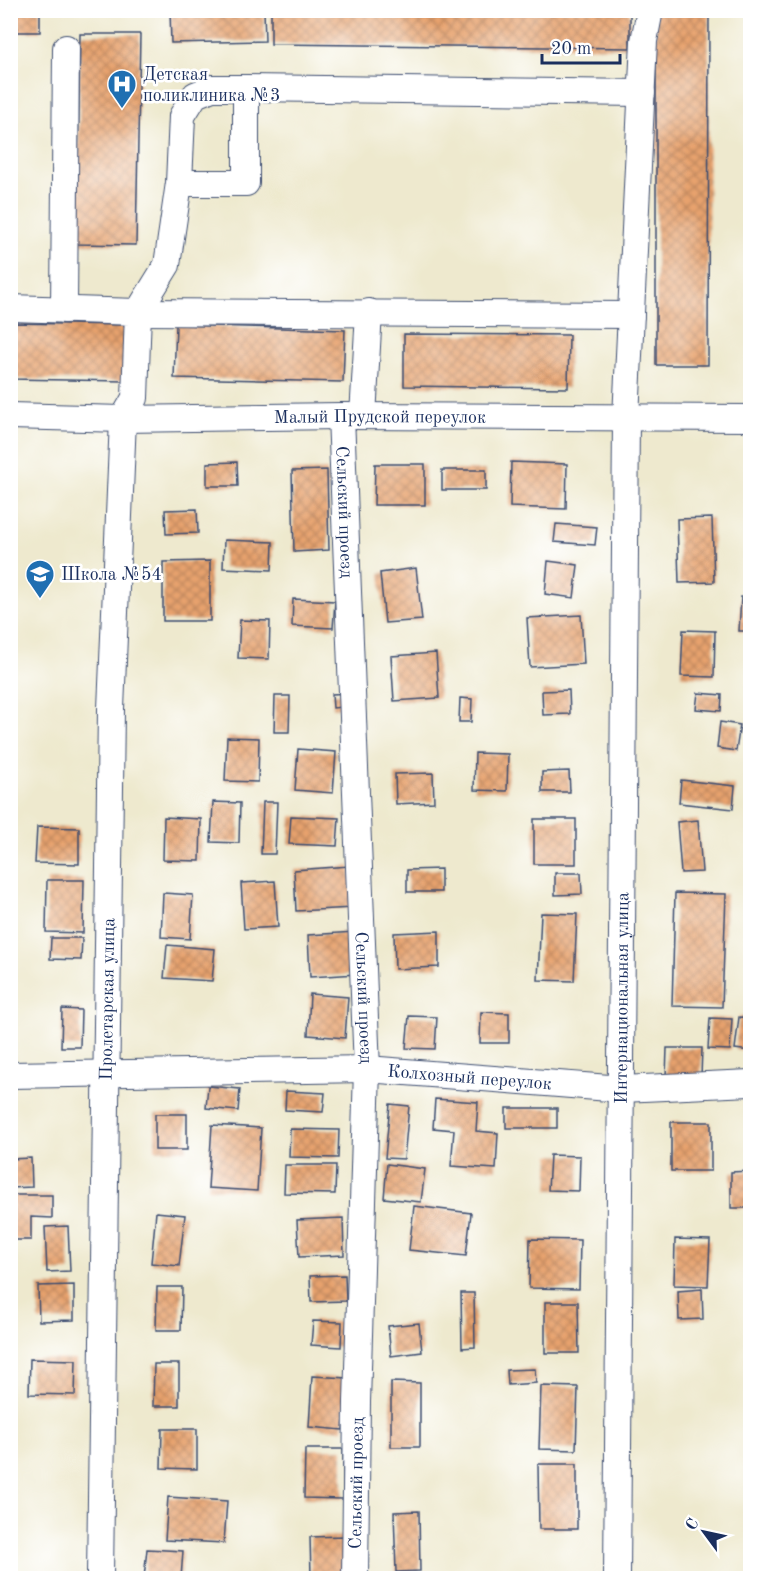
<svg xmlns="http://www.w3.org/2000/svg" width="761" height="1589" font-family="'Old Standard TT',serif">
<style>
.building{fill:url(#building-cross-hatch)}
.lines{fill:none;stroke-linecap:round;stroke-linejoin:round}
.minor-casing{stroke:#3b4b6f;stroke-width:28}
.minor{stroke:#fff;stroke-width:26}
.labels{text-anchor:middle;stroke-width:5;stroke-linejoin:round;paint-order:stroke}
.poi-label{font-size:18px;fill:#1b2f5e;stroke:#fff;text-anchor:start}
.street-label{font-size:18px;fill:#1b2f5e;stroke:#fff}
</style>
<defs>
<pattern id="building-cross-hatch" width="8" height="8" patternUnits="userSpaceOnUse" patternTransform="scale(1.5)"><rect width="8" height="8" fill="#e7a26d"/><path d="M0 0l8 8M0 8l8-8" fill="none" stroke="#ba845d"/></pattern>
</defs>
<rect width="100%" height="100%" fill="#fff"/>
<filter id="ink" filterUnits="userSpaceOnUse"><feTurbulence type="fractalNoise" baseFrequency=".0167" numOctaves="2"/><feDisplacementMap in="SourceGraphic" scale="12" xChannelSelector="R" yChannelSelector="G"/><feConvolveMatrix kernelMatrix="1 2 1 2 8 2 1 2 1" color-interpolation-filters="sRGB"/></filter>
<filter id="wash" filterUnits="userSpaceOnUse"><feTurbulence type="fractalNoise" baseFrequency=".008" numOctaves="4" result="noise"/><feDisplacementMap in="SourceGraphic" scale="24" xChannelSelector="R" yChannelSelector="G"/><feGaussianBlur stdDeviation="1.35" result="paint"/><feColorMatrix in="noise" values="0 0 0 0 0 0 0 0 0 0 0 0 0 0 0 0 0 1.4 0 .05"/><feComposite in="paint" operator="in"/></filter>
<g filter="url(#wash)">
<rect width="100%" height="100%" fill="#eee9ce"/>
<g id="blocks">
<g class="building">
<polygon points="16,10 40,10 40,32 17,32"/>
<polygon points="170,10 264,10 265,41 171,43"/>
<polygon points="271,10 630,10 630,48 271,44"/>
<polygon points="656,10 709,10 708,365 656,365"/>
<polygon points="80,34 140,34 136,245 77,244"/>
<polygon points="10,323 125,325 124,381 10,379"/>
<polygon points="176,325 345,330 343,382 174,378"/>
<polygon points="404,334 569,335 568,388 404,386"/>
<polygon points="237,462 238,486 207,486 207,463"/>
<polygon points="511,462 567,464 566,509 510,507"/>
<polygon points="375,464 425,464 425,505 374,505"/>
<polygon points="327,470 329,550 294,552 292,471"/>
<rect x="442" y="470" width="44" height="20"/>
<polygon points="197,509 198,533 166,534 165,510"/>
<polygon points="712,518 714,582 679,583 677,519"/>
<polygon points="556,524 597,527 595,545 554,542"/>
<polygon points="224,540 273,542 272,570 223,568"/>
<polygon points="210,561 210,621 163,621 163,562"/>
<polygon points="548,561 578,565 574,598 545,594"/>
<polygon points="416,568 422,620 385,623 380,573"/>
<polygon points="741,597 750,598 750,631 739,631"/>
<polygon points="293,599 335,601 333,628 292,626"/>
<polygon points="581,615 584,664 530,667 527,618"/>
<polygon points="240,620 270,621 269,659 238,658"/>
<polygon points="683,630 715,631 714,677 681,676"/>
<polygon points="436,653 439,698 394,701 391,656"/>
<polygon points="569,690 570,714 543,715 542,691"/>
<polygon points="350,693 352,706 333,708 332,694"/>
<polygon points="698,693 722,695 721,711 696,709"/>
<polygon points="275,696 290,696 289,732 274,732"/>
<polygon points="460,698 472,699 471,722 459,722"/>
<polygon points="720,722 740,725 736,751 717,748"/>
<polygon points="227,737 259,738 258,782 225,781"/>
<polygon points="298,749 336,752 333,793 295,790"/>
<polygon points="475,753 508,754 507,791 474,790"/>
<polygon points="569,771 570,792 542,792 542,772"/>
<polygon points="433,773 434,802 396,804 395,774"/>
<polygon points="681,780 735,786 733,809 679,803"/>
<polygon points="213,802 240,803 239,843 211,842"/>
<polygon points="263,802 277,802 275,854 261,854"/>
<polygon points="291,816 339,818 337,846 289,844"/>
<polygon points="164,817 201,819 200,861 163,860"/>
<rect x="534" y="819" width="42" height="45"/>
<polygon points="698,820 702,872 681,873 677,822"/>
<polygon points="37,827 79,828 79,864 35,863"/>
<polygon points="350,866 353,908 296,911 294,870"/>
<polygon points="441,869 441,892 407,892 407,870"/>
<polygon points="555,873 581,873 582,894 555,895"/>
<polygon points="47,880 84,880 83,933 46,932"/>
<polygon points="275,881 278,927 244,929 241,883"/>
<polygon points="163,893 193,895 190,939 161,937"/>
<polygon points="675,893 726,894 722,1007 672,1006"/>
<polygon points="541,913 577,914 574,981 538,980"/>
<polygon points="439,931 439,967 395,969 394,933"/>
<polygon points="355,932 357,974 310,977 308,935"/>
<polygon points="51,938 82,938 81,960 50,959"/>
<polygon points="167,945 215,949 212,981 164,978"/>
<polygon points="310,994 348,997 345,1038 308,1035"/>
<polygon points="62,1009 81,1010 80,1047 61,1047"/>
<polygon points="481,1012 509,1013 509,1043 480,1043"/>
<polygon points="409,1016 437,1017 435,1049 406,1048"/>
<polygon points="739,1017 750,1018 750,1051 735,1049"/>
<polygon points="710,1018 732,1019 730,1050 708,1049"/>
<polygon points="667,1048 702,1048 701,1078 666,1077"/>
<polygon points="208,1086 240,1089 238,1111 206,1108"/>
<polygon points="286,1091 325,1093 323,1112 285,1110"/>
<polygon points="435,1099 478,1102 476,1131 498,1133 496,1169 451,1166 454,1130 433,1128"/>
<polygon points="390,1104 409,1106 404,1159 385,1158"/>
<rect x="506" y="1108" width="51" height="20"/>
<rect x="155" y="1114" width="32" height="36"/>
<rect x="671" y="1122" width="40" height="49"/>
<polygon points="212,1125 261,1128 257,1191 208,1188"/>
<polygon points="290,1129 339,1130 338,1158 289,1157"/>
<polygon points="550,1155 580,1156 579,1191 548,1190"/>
<polygon points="31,1158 32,1187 10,1188 10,1159"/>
<polygon points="387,1164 425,1169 421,1202 384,1198"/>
<polygon points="285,1165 336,1165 335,1194 284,1193"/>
<polygon points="750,1171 750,1208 731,1208 731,1172"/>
<polygon points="10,1195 52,1195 52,1218 31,1217 31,1240 10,1240"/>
<polygon points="414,1206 471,1213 466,1256 409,1250"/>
<polygon points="156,1212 185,1215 179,1266 151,1263"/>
<polygon points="343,1218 344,1255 299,1257 297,1220"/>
<polygon points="68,1226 70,1271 47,1272 45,1227"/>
<polygon points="530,1239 580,1240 579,1289 529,1288"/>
<polygon points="675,1239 710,1240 708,1286 674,1285"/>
<polygon points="345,1275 346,1301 311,1302 310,1276"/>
<polygon points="74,1285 74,1320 39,1321 38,1286"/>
<polygon points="157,1287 182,1287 181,1330 156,1330"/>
<polygon points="702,1289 703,1319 679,1320 678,1291"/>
<polygon points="461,1293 474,1293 475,1347 462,1348"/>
<polygon points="545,1302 578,1302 579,1353 545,1353"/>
<polygon points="313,1321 342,1322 341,1347 311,1345"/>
<polygon points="419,1323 422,1352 391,1356 388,1326"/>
<polygon points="749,1329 750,1329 750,1365 746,1365"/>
<polygon points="30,1359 76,1360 75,1395 29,1394"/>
<polygon points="154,1364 179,1364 179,1406 153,1406"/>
<polygon points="535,1369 536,1383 508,1385 507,1370"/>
<polygon points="312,1376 347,1378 343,1430 309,1427"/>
<polygon points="391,1382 420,1383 420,1447 391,1447"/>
<polygon points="541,1386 578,1387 576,1450 539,1449"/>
<polygon points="162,1429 197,1429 197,1469 161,1468"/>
<polygon points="305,1449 343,1449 343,1499 304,1498"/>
<polygon points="538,1464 577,1464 577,1529 539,1529"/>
<polygon points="168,1497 227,1501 224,1543 165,1540"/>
<polygon points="419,1511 420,1571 396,1572 394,1512"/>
<polygon points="344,1536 344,1577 311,1577 310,1537"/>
<polygon points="147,1549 183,1551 181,1578 144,1578"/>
</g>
</g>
</g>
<g filter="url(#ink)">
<use href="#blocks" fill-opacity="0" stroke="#3b4b6f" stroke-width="1.5"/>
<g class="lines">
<g class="minor-casing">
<g id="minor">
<polyline points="246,88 642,93"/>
<polyline points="10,308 138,312 135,398 123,419 111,709 100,1578"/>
<polyline points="64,310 66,48"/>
<polyline points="138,312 631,315"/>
<polyline points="138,312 167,265 179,183 182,116 195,95 212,88 246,88 246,183 179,183"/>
<path id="s1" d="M 10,416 L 123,419 L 341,416 L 750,418"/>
<path id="s2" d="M 341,416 L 367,1069 L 357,1402 L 355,1578"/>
<polyline points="363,416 369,312"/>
<path id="s3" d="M 10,1075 L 367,1069 L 622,1089 L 750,1083"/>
<path id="s4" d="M 617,1578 L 626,418 L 644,41 L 650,10"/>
</g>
</g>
<use href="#minor" class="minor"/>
</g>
</g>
<defs>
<g id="hospital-pin" transform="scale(1.5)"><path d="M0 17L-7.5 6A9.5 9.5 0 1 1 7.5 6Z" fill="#1f6fb2" stroke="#fff"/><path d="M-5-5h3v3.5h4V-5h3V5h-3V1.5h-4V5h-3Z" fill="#fff"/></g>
<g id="school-pin" transform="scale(1.5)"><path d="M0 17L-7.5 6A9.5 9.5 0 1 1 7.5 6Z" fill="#1f6fb2" stroke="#fff"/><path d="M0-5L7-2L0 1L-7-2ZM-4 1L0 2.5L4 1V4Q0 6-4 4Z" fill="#fff"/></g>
</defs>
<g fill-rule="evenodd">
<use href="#hospital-pin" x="122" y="84"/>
<use href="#school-pin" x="40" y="574"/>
</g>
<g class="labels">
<g class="poi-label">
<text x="143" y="80">Детская<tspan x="143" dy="21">поликлиника №3</tspan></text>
<text x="61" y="580">Школа №54</text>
</g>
<g class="street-label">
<text dy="6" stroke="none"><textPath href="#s1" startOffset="370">Малый Прудской переулок</textPath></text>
<text dy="6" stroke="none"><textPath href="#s2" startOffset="96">Сельский проезд</textPath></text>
<text dy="6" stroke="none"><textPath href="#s2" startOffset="582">Сельский проезд</textPath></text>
<text dy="6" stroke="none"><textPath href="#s4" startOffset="580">Интернациональная улица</textPath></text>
<text transform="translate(107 999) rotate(-89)" y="6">Пролетарская улица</text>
<text dy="6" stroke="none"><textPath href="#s3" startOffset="460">Колхозный переулок</textPath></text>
<text transform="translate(356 1483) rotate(-89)" y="6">Сельский проезд</text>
</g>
</g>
<rect width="761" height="1589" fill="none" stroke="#fff" stroke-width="36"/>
<g transform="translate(704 1532) rotate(303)" stroke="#ffffff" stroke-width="4.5" paint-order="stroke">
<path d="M0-4.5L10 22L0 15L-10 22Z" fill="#1b2f5e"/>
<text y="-9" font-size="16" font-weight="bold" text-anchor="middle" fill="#1b2f5e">С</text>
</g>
<path d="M542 54v9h78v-9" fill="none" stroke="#1b2f5e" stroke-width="3"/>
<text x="551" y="54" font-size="18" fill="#1b2f5e" stroke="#ffffff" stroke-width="4.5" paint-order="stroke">20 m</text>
</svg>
